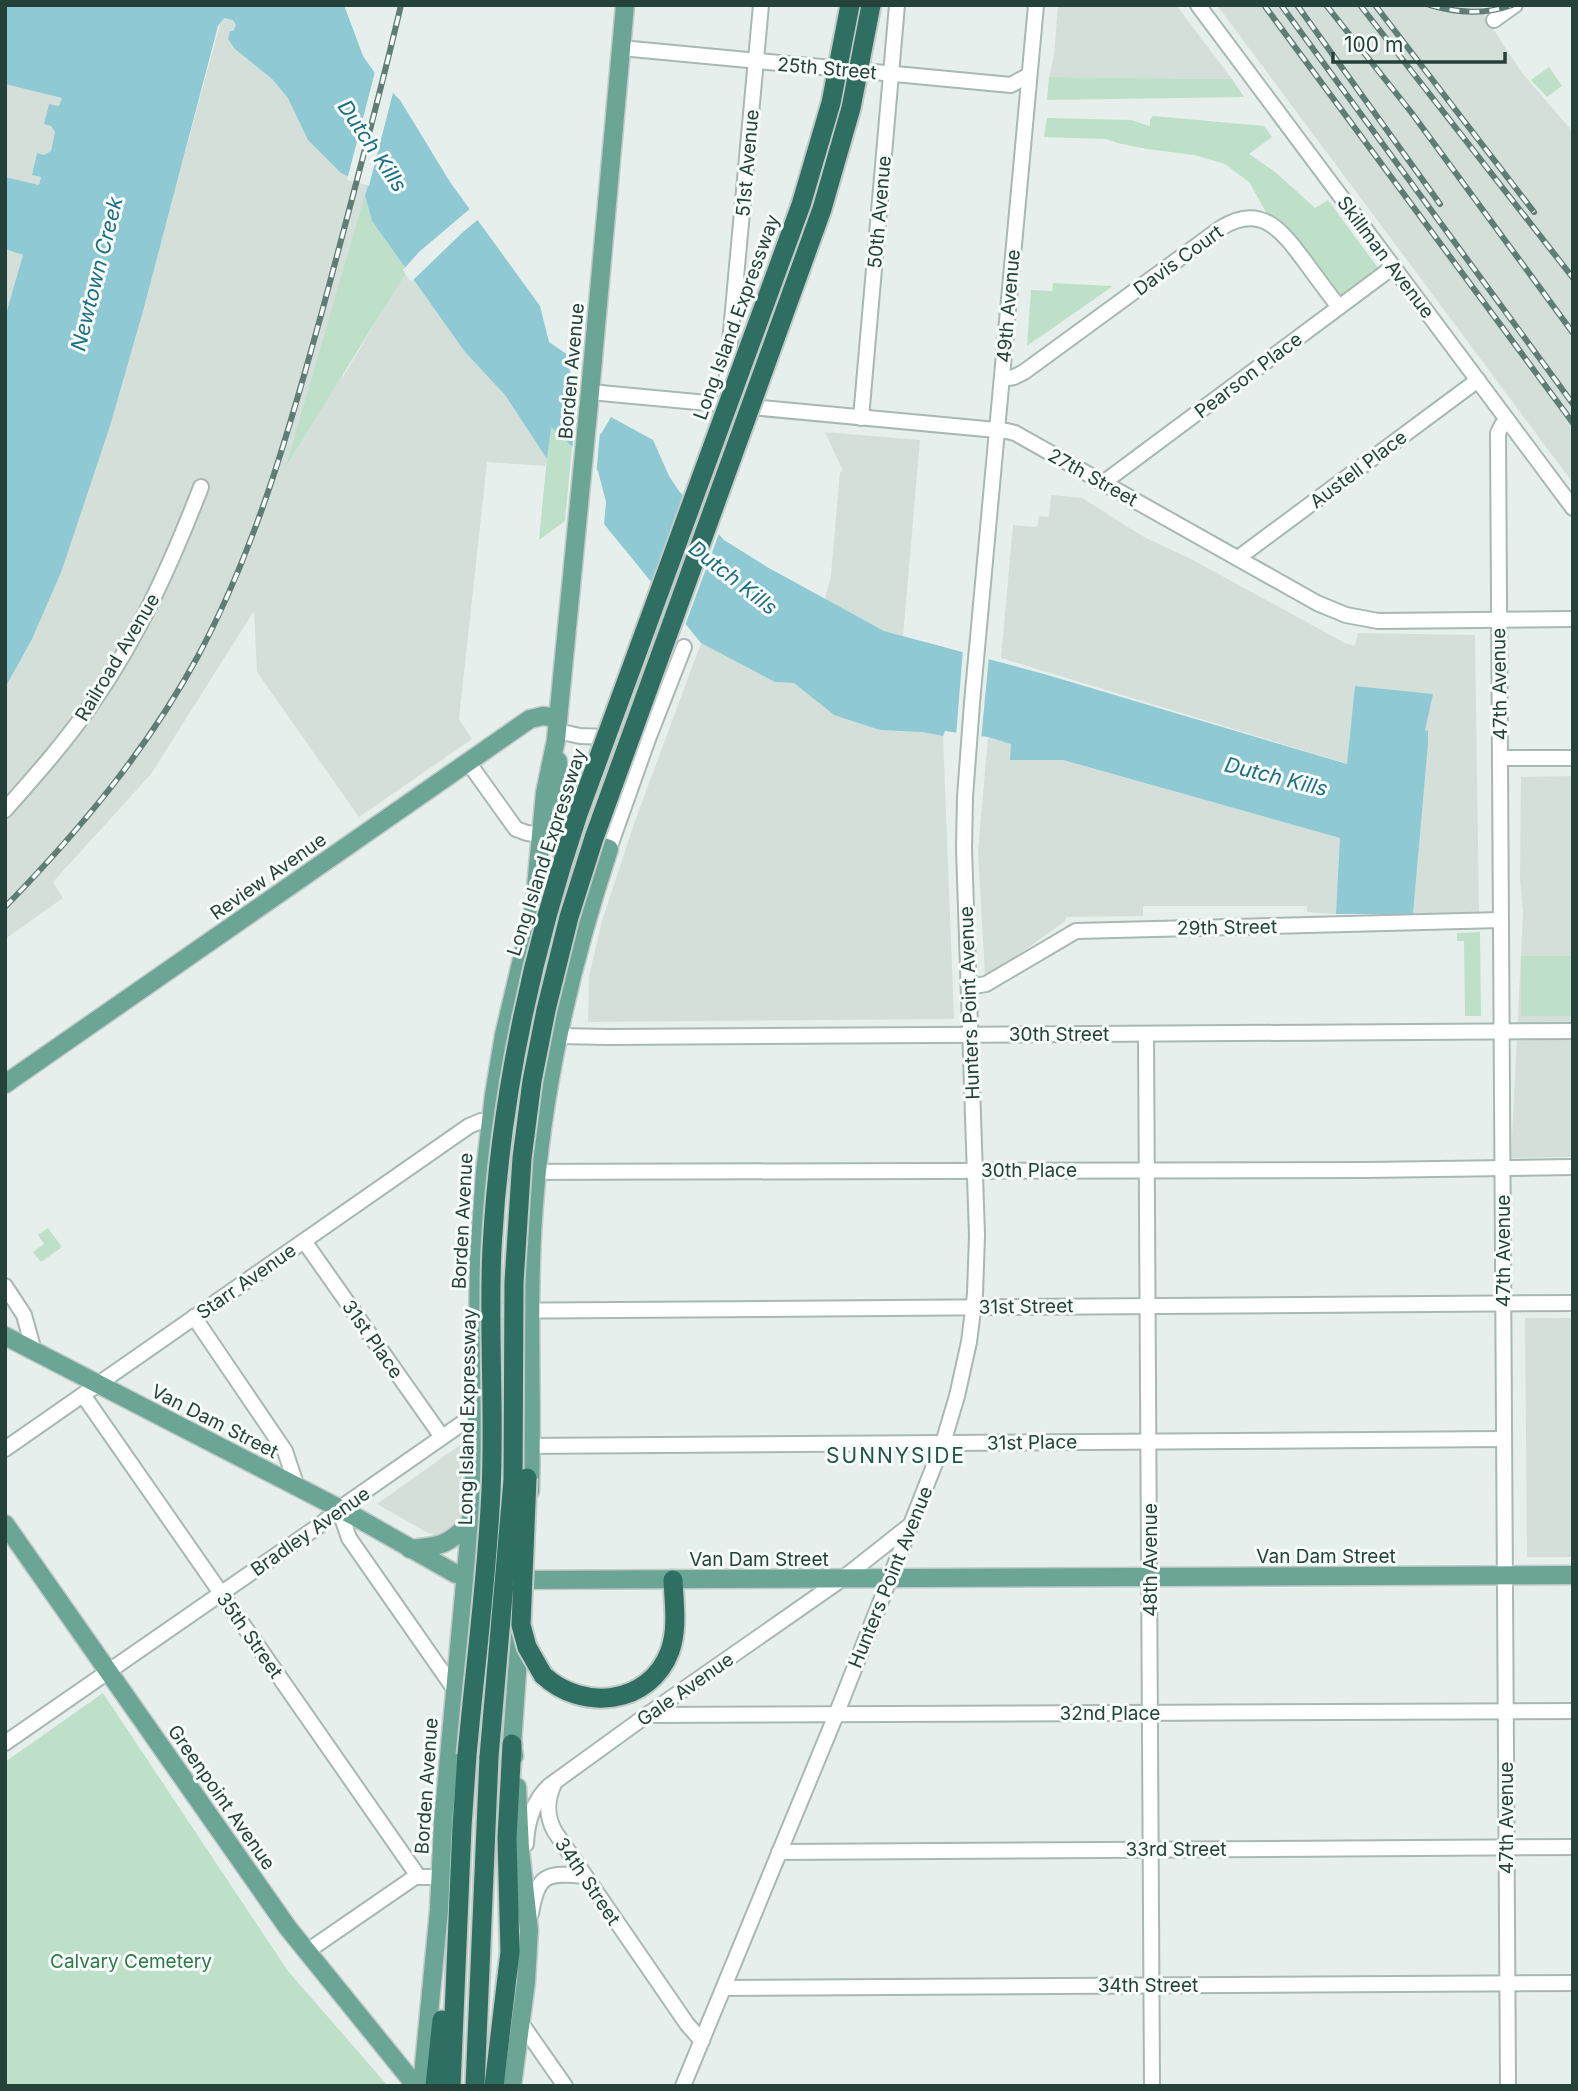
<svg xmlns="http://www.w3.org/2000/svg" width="1578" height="2091" font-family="Inter,sans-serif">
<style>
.built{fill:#d4dfda;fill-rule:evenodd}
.green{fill:#bfe0c8}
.water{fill:#8ec9d4}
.pier{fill:#e6efeb}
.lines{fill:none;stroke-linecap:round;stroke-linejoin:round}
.minor-casing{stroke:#a8b8b2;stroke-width:18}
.major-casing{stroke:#c2cac8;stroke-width:21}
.highway-casing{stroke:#c2cac8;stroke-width:23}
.minor{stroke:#fff;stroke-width:14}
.major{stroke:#6aa596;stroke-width:18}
.highway{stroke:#2f6f62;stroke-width:19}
.rail-casing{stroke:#5f7d75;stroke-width:6}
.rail{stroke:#f7fbf9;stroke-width:3.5;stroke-dasharray:10;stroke-linecap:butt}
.highway-bridge-casing{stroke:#c2cac8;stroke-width:23;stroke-linecap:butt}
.highway-bridge{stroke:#2f6f62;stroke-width:19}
.labels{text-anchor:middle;stroke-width:6;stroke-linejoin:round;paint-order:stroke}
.street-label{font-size:19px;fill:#24423a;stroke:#f7fbf9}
.park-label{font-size:19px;fill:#2d7a4b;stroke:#f7fbf9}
.water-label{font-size:21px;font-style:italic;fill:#1c6f80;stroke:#f7fbf9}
.neighbourhood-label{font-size:21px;letter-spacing:2px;fill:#1f5548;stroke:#f7fbf9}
</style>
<rect width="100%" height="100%" fill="#e6efeb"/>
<g class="built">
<polygon points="1058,5 1176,5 1232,79 1049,77 1054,56"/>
<polygon points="1217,5 1481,5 1488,21 1522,73 1573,132 1573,483"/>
<path d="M 224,18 L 233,19 L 236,25 L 233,31 L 235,49 L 272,79 L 288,98 L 368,186 L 365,195 L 372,221 L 465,352 L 505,395 L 547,459 L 545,466 L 487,462 L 459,719 L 472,739 L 359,817 L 257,672 L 254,611 L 151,774 L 53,882 L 63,898 L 5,939 L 5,688 L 62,570 L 110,426 L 221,21 ZM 403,276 L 343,377 L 342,377 L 366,322 Z"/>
<polygon points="5,84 62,98 59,106 49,104 51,126 55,132 51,151 44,155 37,153 32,175 41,177 39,185 5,177"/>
<polygon points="5,249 23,255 5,317"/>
<polygon points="825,432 920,440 903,636 884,631 825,599 831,575 840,472 843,471"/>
<polygon points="1051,495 1082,498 1144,537 1191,559 1345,643 1355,646 1358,633 1475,635 1479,914 1413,914 1428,732 1425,731 1432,694 1355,686 1348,764 1001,658 1013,525 1037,527 1039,516 1049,517"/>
<polygon points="701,643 775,682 794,683 834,715 943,736 954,1019 588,1022 589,976 602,921 635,821"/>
<polygon points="988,737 1012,744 1011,760 1062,760 1341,838 1336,914 1307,912 1307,906 1143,906 1143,916 1067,917 1064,922 1001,967 985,974 978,852"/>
<polygon points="1573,776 1573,1157 1511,1158 1523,913 1520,878 1521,777"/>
<polygon points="1525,1318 1573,1318 1573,1557 1527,1557"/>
<polygon points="463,1443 460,1517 449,1530 435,1535 426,1532 377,1504"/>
</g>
<g class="green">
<polygon points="1549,67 1562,86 1547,97 1531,80"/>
<polygon points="1049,77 1232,79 1244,97 1047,100"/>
<polygon points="1153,116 1264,126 1272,137 1249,154 1274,171 1315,208 1328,200 1378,268 1355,289 1344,296 1339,294 1299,241 1266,212 1249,182 1225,164 1194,155 1147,149 1117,143 1106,139 1044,137 1047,118 1131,120 1150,126 1150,119"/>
<polygon points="365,195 372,221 407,271 286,466"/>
<polygon points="1053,283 1113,286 1027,346 1031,290 1052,291"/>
<polygon points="550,426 572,447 565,521 539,540"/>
<polygon points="1480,932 1481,1016 1465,1016 1464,941 1457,941 1457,933"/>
<rect x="1521" y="956" width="52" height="60"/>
<polygon points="48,1228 62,1247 41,1262 33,1252 44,1244 38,1235"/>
<polygon points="103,1693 288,1971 388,2086 5,2086 5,1762"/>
</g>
<polygon class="water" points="5,5 344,5 363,56 379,79 400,100 450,182 540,306 549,342 568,355 575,408 601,434 611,417 653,440 669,476 679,491 724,540 767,567 884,631 1044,674 1347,764 1355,686 1433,694 1425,730 1428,731 1428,743 1413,914 1336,914 1340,838 1063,760 1010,760 1011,744 988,737 945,731 943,736 922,732 880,730 834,715 794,683 775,682 701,643 604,524 606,502 598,471 551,427 547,459 505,395 465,352 372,221 365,195 368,186 341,173 308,140 288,98 272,79 235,49 228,39 230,31 233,31 236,25 233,20 224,18 218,26 143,311 110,426 62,570 32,639 5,688 5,317 23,255 5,249 5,177 39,185 41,177 32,175 37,153 44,155 51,151 55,132 51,126 44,124 49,104 59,106 62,98 5,84"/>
<g class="pier">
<polygon points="376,68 381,79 386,81 394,89 369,186 347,180"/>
<polygon points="472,207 480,218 463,232 411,282 403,270 419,252"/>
<polygon points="576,408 600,432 596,477 595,473 572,451"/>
<polygon points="684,492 720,531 684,628 650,586"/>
<polygon points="963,649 989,656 981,740 956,736"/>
</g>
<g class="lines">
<g class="minor-casing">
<g id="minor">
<polyline points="1198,5 1573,508"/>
<polyline points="1494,20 1515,5"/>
<polyline points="621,48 1011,85 1029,75"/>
<path d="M 1002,379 L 1014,377 L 1024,372 L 1221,228 C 1262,202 1283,232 1306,263 C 1317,278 1328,293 1339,307"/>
<polyline points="590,392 1007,431 1015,433 1317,603 1346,615 1378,621 1573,619"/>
<polyline points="725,397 761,5"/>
<polyline points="861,418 897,5"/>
<polyline points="1508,421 1502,425 1498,433 1508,2086"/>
<polyline points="1103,483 1393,267"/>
<polyline points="1238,558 1478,380"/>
<polyline points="557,731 580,736 636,738"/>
<polyline points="1500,758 1573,758"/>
<polyline points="468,762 516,829 527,833 542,835"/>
<path d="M 5,810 C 36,775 67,740 93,702 C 139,636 172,562 201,487"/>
<polyline points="609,849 648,739 684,647"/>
<polyline points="969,987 986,984 1076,931 1501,920"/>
<polyline points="1146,1034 1152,2086"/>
<polyline points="510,1035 608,1037 1573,1031"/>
<polyline points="489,1172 1366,1170 1573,1167"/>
<polyline points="304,1241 442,1437"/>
<polyline points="5,1286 24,1315 34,1351"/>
<polyline points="482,1311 1573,1303"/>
<polyline points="194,1317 285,1451 297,1487"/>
<polyline points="83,1395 418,1876"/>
<polyline points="523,1446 1504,1439"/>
<polyline points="5,1449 469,1126 481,1121 490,1120"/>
<polyline points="339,1509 349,1538 455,1690"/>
<polyline points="647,1715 1573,1711"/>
<polyline points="5,1743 320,1525 339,1509 477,1413"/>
<path d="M 554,1784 C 546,1801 546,1816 555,1832 L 687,2024 L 702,2041"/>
<path d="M 526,1844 C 527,1822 533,1801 549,1786 L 647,1715 L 842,1579 L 909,1526"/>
<polyline points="779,1852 1573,1847"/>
<path d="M 531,1914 C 537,1875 546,1872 584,1876"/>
<polyline points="306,1952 415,1877 441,1877"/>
<polyline points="724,1988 1573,1983"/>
<polyline points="521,2023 565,2086"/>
<polyline points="683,2086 836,1715 943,1443 957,1396 969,1342 975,1294 977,1235 964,848 965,797 972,703 1036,5"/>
</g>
</g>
<g class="major-casing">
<g id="major">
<polyline points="5,1084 530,719 543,716 558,718"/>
<polyline points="5,1336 354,1516 456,1574 477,1578"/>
<path d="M 530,1491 C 533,1391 526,1291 535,1192 C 545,1075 572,961 609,849 C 558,831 561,809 558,761"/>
<polyline points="5,1524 288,1928 416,2086"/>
<path d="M 410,1549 C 442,1546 448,1545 471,1522"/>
<polyline points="509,1580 1573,1575"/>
<polyline points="514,1756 512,1744 520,1630"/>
<polyline points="422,2086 439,1910 443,1823 473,1496 477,1413 479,1258 485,1172 494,1095 504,1035 534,908 545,793 556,740 590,392 625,5"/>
<polyline points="512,2086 526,1982 529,1930 520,1849 517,1787"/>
</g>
</g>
<g class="highway-casing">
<g id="highway">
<path d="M 543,1675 C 582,1712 650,1705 670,1651 C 678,1628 674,1604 673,1580"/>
<polyline points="435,2086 442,2020"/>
<polyline points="451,2086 462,1826 467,1755"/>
<polyline points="475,2086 489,1757"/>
<polyline points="494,2086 510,1952 507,1838 512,1744"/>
</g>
</g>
<use href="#minor" class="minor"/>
<use href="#major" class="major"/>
<use href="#highway" class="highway"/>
<g class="rail-casing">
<g id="rail">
<polyline points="1264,5 1573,423"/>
<polyline points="1281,5 1573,404"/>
<polyline points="1297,5 1440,204"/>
<polyline points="1326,5 1411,112 1573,333"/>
<polyline points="1360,5 1573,278"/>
<polyline points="1375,5 1534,212"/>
<path d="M 1430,5 C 1458,13 1484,15 1512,5"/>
<path d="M 5,907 C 79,831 147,750 198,656 C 257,546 290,427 323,308 C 350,207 377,107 401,5"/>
</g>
</g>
<use href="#rail" class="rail"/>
<g class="highway-bridge-casing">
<g id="highway-bridge">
<polyline points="527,1478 521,1625 527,1647 543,1675"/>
<path d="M 467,1755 C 475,1667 487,1579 491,1491 C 495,1410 488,1329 492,1248 C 500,1099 531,955 578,814 L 801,205 L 831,103 L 850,5"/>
<polyline points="489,1757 513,1480 514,1282 522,1158 532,1081 546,1010 569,917 594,838 822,209 851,108 871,5"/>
</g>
</g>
<use href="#highway-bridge" class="highway-bridge"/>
</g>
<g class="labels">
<g class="street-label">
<text transform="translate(827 68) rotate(5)" y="7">25th Street</text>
<text transform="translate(747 163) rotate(-85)" y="7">51st Avenue</text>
<text transform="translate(879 212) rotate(-85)" y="7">50th Avenue</text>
<text transform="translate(1386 257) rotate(53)" y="7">Skillman Avenue</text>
<text transform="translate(1178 260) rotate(-36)" y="7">Davis Court</text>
<text transform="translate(1008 306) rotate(-85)" y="7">49th Avenue</text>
<text transform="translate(736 317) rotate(-70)" y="7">Long Island Expressway</text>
<text transform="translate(571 371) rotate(-85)" y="7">Borden Avenue</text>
<text transform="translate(1248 375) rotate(-37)" y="7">Pearson Place</text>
<text transform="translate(1358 469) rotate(-37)" y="7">Austell Place</text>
<text transform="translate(1093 477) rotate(29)" y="7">27th Street</text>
<text transform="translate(117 657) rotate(-59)" y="7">Railroad Avenue</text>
<text transform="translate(1499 684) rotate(-91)" y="7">47th Avenue</text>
<text transform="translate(546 852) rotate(-72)" y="7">Long Island Expressway</text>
<text transform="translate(268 876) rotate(-35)" y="7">Review Avenue</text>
<text transform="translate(1227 927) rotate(-1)" y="7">29th Street</text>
<text transform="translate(969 1003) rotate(-92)" y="7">Hunters Point Avenue</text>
<text x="1059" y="1041">30th Street</text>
<text x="1029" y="1177">30th Place</text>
<text transform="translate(462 1221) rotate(-87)" y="7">Borden Avenue</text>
<text transform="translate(1503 1251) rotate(-90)" y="7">47th Avenue</text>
<text transform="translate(246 1281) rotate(-35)" y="7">Starr Avenue</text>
<text transform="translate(1026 1306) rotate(-1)" y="7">31st Street</text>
<text transform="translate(373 1339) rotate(55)" y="7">31st Place</text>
<text transform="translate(467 1417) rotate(-89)" y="7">Long Island Expressway</text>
<text transform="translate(215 1421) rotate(27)" y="7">Van Dam Street</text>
<text transform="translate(1032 1442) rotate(-1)" y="7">31st Place</text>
<text transform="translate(310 1531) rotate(-35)" y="7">Bradley Avenue</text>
<text x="1326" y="1563">Van Dam Street</text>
<text x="759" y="1566">Van Dam Street</text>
<text transform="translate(1150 1560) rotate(-90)" y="7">48th Avenue</text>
<text transform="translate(890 1577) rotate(-68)" y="7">Hunters Point Avenue</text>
<text transform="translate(250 1635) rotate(55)" y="7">35th Street</text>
<text transform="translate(685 1689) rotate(-35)" y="7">Gale Avenue</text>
<text x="1110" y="1720">32nd Place</text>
<text transform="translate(426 1786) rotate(-86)" y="7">Borden Avenue</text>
<text transform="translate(222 1797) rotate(55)" y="7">Greenpoint Avenue</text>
<text transform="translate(1506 1818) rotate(-90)" y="7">47th Avenue</text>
<text x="1176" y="1856">33rd Street</text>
<text transform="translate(588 1881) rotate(56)" y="7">34th Street</text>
<text x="1148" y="1992">34th Street</text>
</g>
<g class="park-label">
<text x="131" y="1968">Calvary Cemetery</text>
</g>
<g class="water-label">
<text transform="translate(372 146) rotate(56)" y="7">Dutch Kills</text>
<text transform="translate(97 274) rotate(-76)" y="7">Newtown Creek</text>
<text transform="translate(733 578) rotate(38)" y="7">Dutch Kills</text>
<text transform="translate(1276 777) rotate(14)" y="7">Dutch Kills</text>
</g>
<g class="neighbourhood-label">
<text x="896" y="1463">SUNNYSIDE</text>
</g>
</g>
<rect width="1578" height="2091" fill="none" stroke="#24423a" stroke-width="14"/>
<path d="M1333 52v10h172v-10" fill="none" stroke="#24423a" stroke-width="3.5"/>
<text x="1344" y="52" font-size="21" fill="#24423a" stroke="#f7fbf9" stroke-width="5" paint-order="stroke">100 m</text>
</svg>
